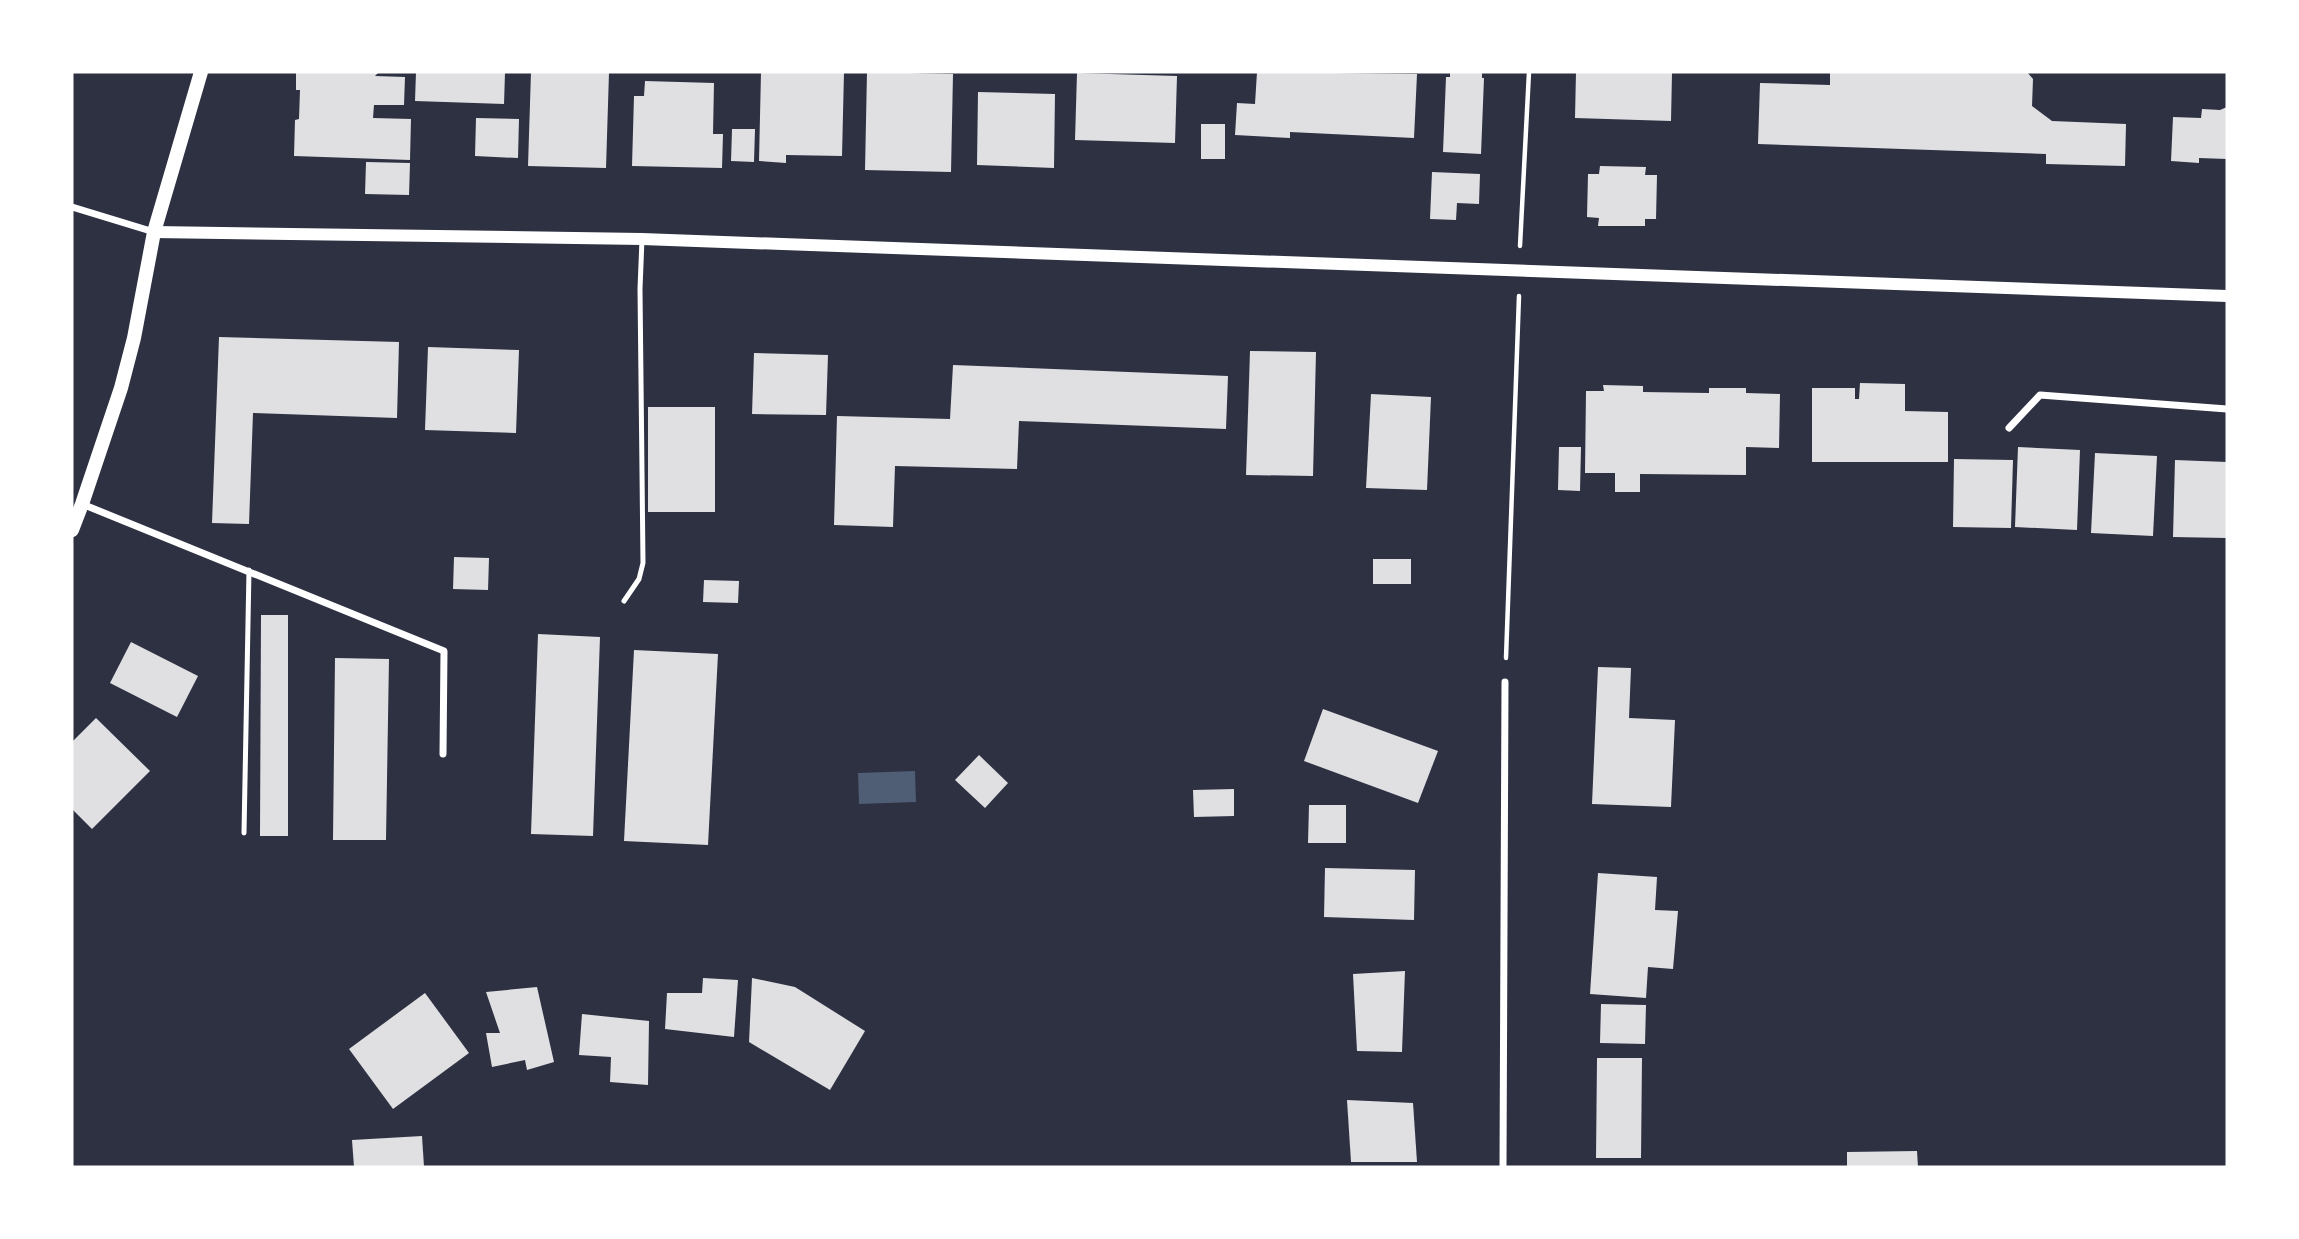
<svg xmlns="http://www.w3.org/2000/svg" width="2299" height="1239" font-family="'Varela Round',sans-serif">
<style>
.water{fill:#4f5d75}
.building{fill:#e0e0e3}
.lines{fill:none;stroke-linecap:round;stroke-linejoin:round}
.path{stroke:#fff;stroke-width:4.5}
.service{stroke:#fff;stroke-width:5}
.minor{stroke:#fff;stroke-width:7}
.tertiary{stroke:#fff;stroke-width:12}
.secondary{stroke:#fff;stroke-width:14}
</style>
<rect width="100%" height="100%" fill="#2d3142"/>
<polygon class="water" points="915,771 916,802 859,804 858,773"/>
<g class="building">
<polygon points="296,72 379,72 375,76 405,77 404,105 374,105 373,118 411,119 410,160 294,156 295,120 299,119 300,90 296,90"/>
<polygon points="416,72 505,72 504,104 415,101"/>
<polygon points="531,72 609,72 606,168 528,166"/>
<polygon points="761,72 844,72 842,156 786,155 786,163 759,161"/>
<polygon points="867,72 953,74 951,172 865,170"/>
<polygon points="1257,72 1417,74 1414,138 1290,132 1290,138 1235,135 1237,103 1255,104"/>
<polygon points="1450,72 1482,72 1482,78 1484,78 1481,154 1443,152 1446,77 1450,77"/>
<polygon points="1576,72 1672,73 1671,121 1575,118"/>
<polygon points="1830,72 2027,72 2033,79 2032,106 2052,121 2126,124 2125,166 2046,164 2046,154 1758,144 1760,83 1830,85"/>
<polygon points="1077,73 1177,76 1175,143 1075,140"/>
<polygon points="645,81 714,83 713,134 723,134 722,168 632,166 634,96 644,96"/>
<polygon points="978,92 1055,94 1054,168 977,165"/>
<polygon points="2227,107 2227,159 2199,158 2199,163 2171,161 2173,117 2201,118 2202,109 2220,110"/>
<polygon points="476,118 519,119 518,158 475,156"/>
<rect x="1201" y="124" width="24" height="35"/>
<polygon points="732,129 755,129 754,162 731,161"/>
<polygon points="366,162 410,163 409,195 365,194"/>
<polygon points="1600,166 1646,167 1645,175 1657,175 1656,219 1645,219 1645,226 1598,226 1599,218 1587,217 1588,174 1599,174"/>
<polygon points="1432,172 1480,174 1479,204 1457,203 1456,220 1430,219"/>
<polygon points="219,337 399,342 397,418 253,413 249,524 212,523"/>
<polygon points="428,347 519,350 516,433 425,430"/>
<polygon points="1250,351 1316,352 1313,476 1246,475"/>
<polygon points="754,353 828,355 826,415 752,414"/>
<polygon points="953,365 1228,376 1226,429 1019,421 1017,469 895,466 893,527 834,525 837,416 950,419"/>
<polygon points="1860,383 1905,384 1905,411 1948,412 1948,462 1812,462 1812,388 1855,388 1855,399 1859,399"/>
<polygon points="1603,385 1643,386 1643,392 1709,393 1709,388 1746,388 1746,393 1780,394 1779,448 1746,447 1746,475 1640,474 1640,492 1615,492 1615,473 1585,473 1586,391 1604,391"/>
<polygon points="1371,394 1431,397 1427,490 1366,488"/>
<rect x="648" y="407" width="67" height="105"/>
<polygon points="1559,447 1581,447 1580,491 1558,490"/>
<polygon points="2018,447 2080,450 2077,530 2015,527"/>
<polygon points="2095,453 2157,456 2153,536 2091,533"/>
<polygon points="1954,459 2013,460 2011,528 1953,527"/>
<polygon points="2175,460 2227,462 2227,538 2173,537"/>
<polygon points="454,557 489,558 488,590 453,589"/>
<rect x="1373" y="559" width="38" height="25"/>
<polygon points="704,580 739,581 738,603 703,602"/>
<polygon points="261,615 288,615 288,836 260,836"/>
<polygon points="538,634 600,637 593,836 531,834"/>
<polygon points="131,642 198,676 177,717 110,683"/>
<polygon points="634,650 718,654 708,845 624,841"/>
<polygon points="335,658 389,659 386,840 333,840"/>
<polygon points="1598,667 1631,668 1629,718 1675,720 1671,807 1592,804"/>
<polygon points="1323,709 1438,751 1418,803 1304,761"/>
<polygon points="96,718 150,771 92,829 72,809 72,742"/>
<polygon points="979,755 1008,783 985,808 955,780"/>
<polygon points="1234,789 1234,816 1194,817 1193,790"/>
<polygon points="1309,805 1346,805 1346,843 1308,843"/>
<polygon points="1325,868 1415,870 1414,920 1324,917"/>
<polygon points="1598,873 1657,877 1655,910 1678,911 1673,969 1648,967 1646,998 1590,994"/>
<polygon points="1405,971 1402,1052 1357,1051 1353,974"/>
<polygon points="703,978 738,980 734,1037 665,1029 667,993 702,993"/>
<polygon points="752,978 795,987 865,1031 830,1090 749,1042"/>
<polygon points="537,987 554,1062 527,1070 525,1060 492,1067 486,1033 500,1033 486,992"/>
<polygon points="425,993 469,1053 393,1109 349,1049"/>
<polygon points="1601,1004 1646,1005 1645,1044 1600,1043"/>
<polygon points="582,1014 649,1021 648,1085 610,1082 611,1057 579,1055"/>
<polygon points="1597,1058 1642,1058 1641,1158 1596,1158"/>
<polygon points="1347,1100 1413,1103 1417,1162 1351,1162"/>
<polygon points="422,1136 424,1167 354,1167 352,1140"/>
<polygon points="1917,1151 1918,1167 1847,1167 1847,1152"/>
</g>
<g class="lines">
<g class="path">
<polyline points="1520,246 1529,72"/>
<polyline points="1506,658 1519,296"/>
</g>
<g class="service">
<polyline points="624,601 639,579 643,563 640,289 642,239"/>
<polyline points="244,833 249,570"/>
</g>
<g class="minor">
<polyline points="72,207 154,232"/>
<polyline points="2009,428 2040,395 2227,409"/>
<polyline points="82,504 444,651 443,754"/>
<polyline points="1503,1167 1505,682"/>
</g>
<polyline class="tertiary" points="154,232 642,239 2227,296"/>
<polyline class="secondary" points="72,530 82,504 121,388 134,338 154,232 201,72"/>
</g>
<rect width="2299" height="1239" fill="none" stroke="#ffffff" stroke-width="147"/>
</svg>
